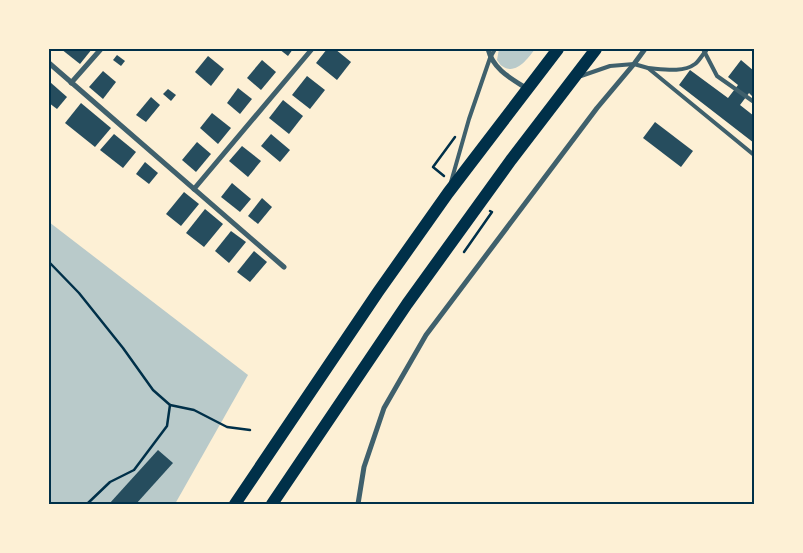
<svg xmlns="http://www.w3.org/2000/svg" width="803" height="553" font-family="'Fira Sans Condensed',sans-serif">
<style>
.green{fill:#b9caca}
.building{fill:#264d5e}
.lines{fill:none;stroke-linecap:round;stroke-linejoin:round}
.path{stroke:#003049;stroke-width:2.5}
.service{stroke:#3f606c;stroke-width:4}
.minor{stroke:#3f606c;stroke-width:5}
.trunk{stroke:#003049;stroke-width:12}
.neatline{fill:none;stroke:#003049;stroke-width:2}
</style>
<rect width="100%" height="100%" fill="#fdf0d5"/>
<g class="green">
<path d="M 499,49 L 535,49 C 528,58 516,76 502,66 C 500,65 499,62 497,60 Z"/>
<polygon points="49,222 248,375 175,504 49,504"/>
</g>
<g class="building">
<polygon points="61,49 92,49 80,64"/>
<polygon points="279,49 293,49 288,56"/>
<polygon points="327,49 335,49 351,62 337,80 316,63"/>
<polygon points="117,55 125,61 121,66 113,60"/>
<polygon points="208,56 224,69 211,86 195,72"/>
<polygon points="262,60 276,72 261,90 247,78"/>
<polygon points="741,60 754,71 754,98 749,93 740,105 754,116 754,143 679,85 690,70 728,98 738,85 728,77"/>
<polygon points="103,71 116,82 103,99 89,87"/>
<polygon points="307,76 325,90 310,109 292,95"/>
<polygon points="50,82 67,97 57,109 49,103"/>
<polygon points="238,88 252,99 240,114 227,103"/>
<polygon points="168,89 176,95 171,101 163,94"/>
<polygon points="151,97 160,105 146,122 136,115"/>
<polygon points="283,100 303,116 289,134 269,118"/>
<polygon points="81,103 111,128 95,147 65,123"/>
<polygon points="212,113 231,128 218,144 200,128"/>
<polygon points="655,122 693,151 681,167 643,138"/>
<polygon points="114,134 136,152 123,168 100,150"/>
<polygon points="271,134 290,150 280,162 261,146"/>
<polygon points="197,142 211,154 196,172 182,160"/>
<polygon points="242,146 261,161 248,177 229,161"/>
<polygon points="145,162 158,173 149,184 136,174"/>
<polygon points="232,183 251,199 240,212 221,197"/>
<polygon points="184,192 199,204 181,226 166,214"/>
<polygon points="262,198 272,207 258,224 248,216"/>
<polygon points="205,209 223,224 204,247 186,233"/>
<polygon points="231,231 246,242 229,263 215,251"/>
<polygon points="254,251 267,262 250,282 237,272"/>
<polygon points="158,450 173,463 136,504 109,504"/>
</g>
<g class="lines">
<g class="path">
<polyline points="444,176 433,167 455,137"/>
<polyline points="464,252 492,212 490,211"/>
<polyline points="49,262 79,293 123,348 153,390 170,405 167,426 134,470 110,482 87,504"/>
<polyline points="170,405 194,410 227,427 250,430"/>
</g>
<g class="service">
<polyline points="703,49 717,76 754,102"/>
<path d="M 648,68 C 662,69 683,73 695,64 C 699,61 702,55 706,51"/>
<polyline points="581,76 610,66 634,64 648,68 754,155"/>
<polyline points="451,182 469,119 490,58 495,49"/>
</g>
<g class="minor">
<path d="M 488,49 C 493,69 510,78 526,88"/>
<polyline points="49,63 284,267"/>
<polyline points="71,83 101,49"/>
<polyline points="194,189 312,49"/>
<polyline points="358,504 364,467 384,408 426,335 597,108 634,64 645,49"/>
</g>
<g class="trunk">
<polyline points="235,504 378,292 448,193 558,49"/>
<polyline points="272,504 407,304 511,160 596,49"/>
</g>
</g>
<rect width="803" height="553" fill="none" stroke="#fdf0d5" stroke-width="100"/>
<rect x="50" y="50" width="703" height="453" class="neatline"/>
</svg>
